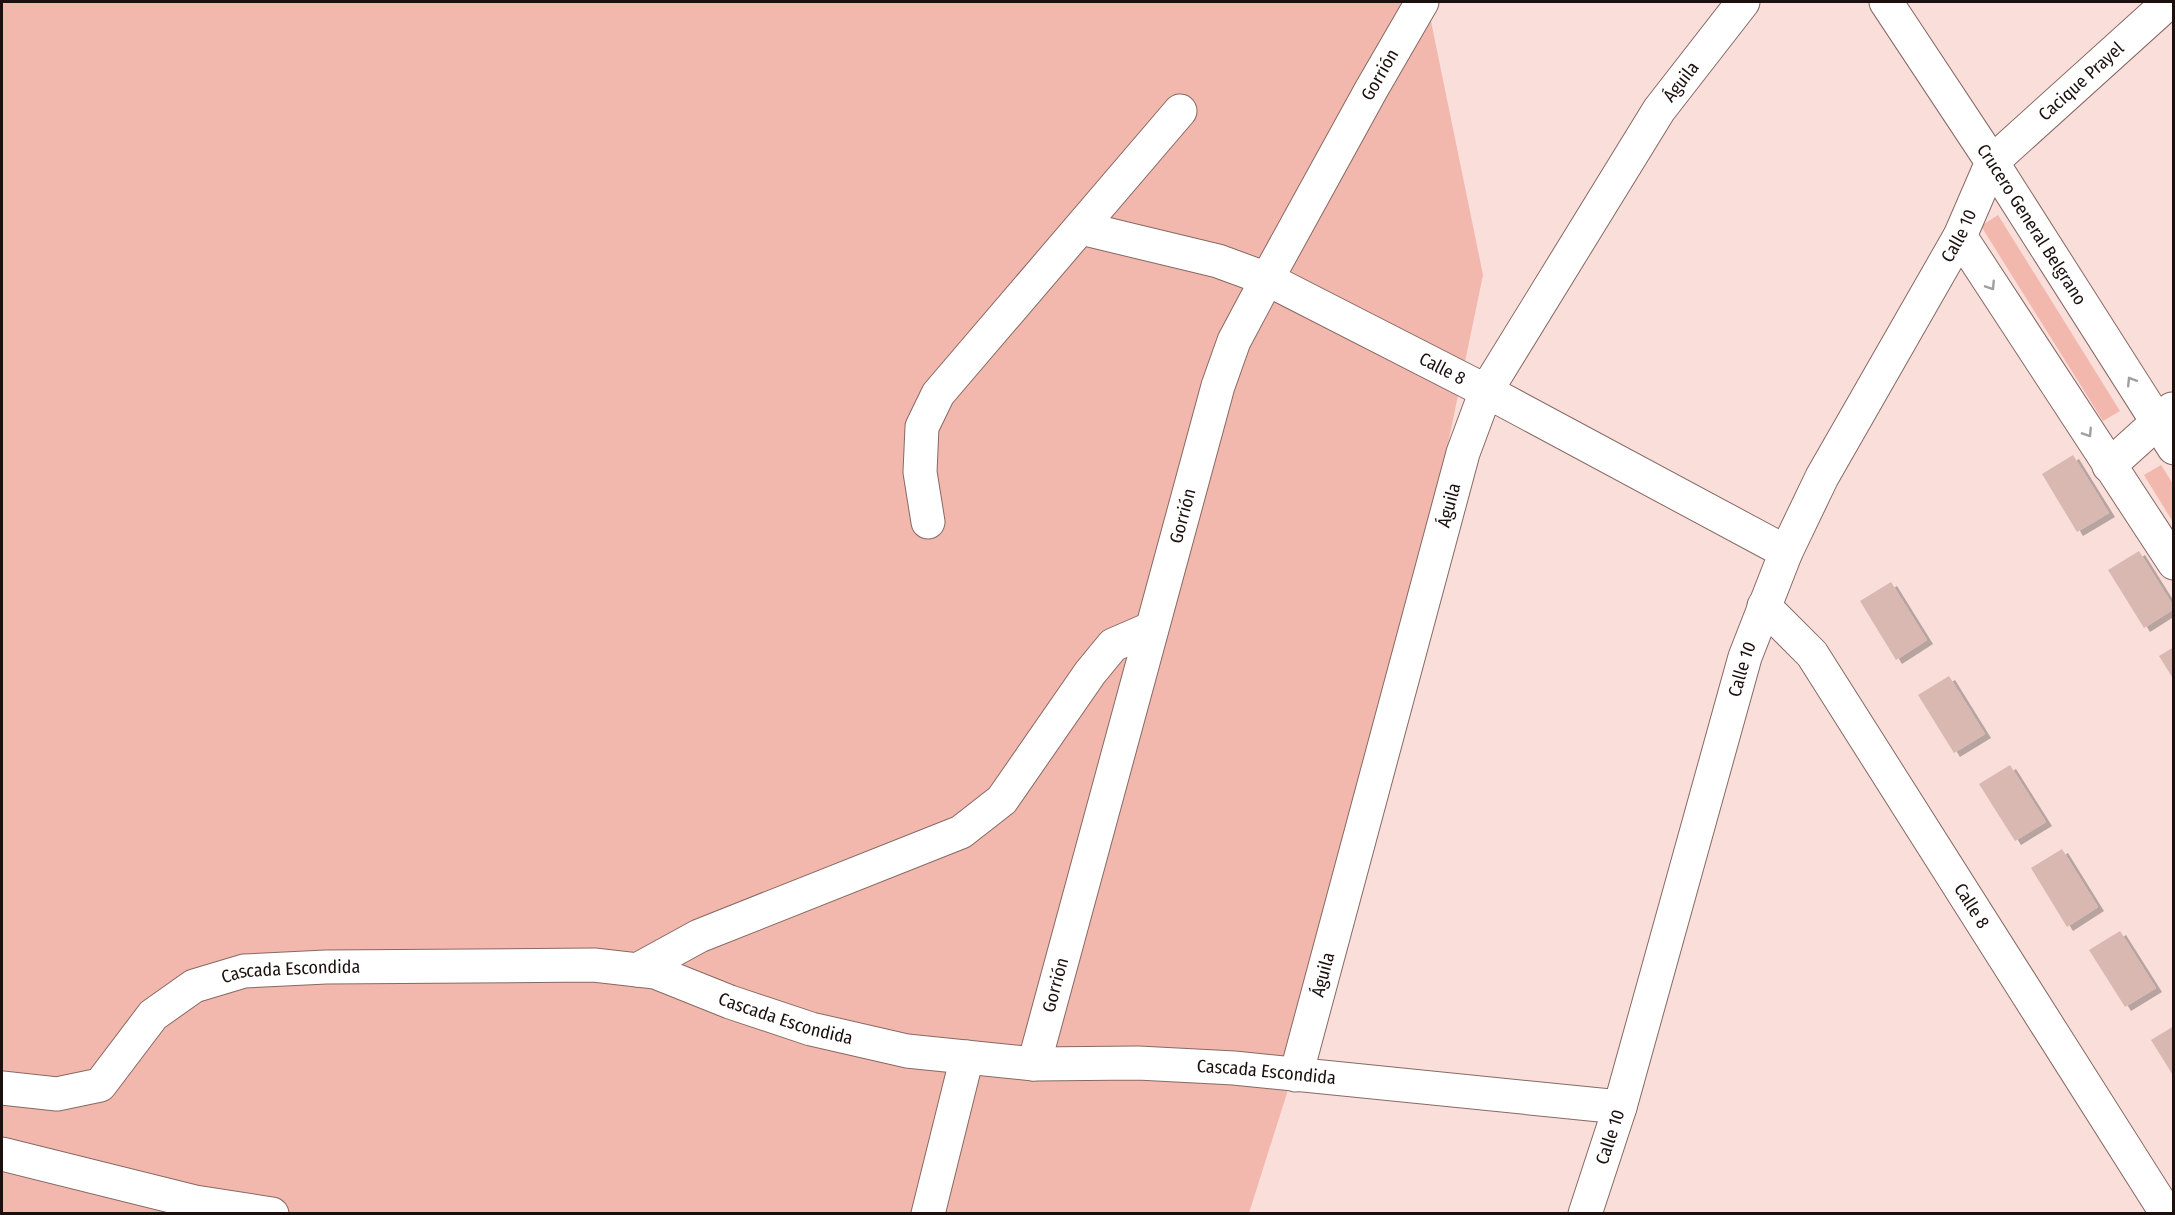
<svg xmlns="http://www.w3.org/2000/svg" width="2175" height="1215" font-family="'Fira Sans Condensed',sans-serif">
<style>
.green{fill:#f2b7ad}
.building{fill:#d9b8b2;filter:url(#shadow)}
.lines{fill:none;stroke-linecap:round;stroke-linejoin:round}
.minor-casing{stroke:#876963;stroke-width:35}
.minor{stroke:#fff;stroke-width:33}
.oneway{stroke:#a49f9f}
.labels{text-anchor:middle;stroke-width:4.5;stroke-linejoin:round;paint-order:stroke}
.street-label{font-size:18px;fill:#1b100e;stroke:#fff}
</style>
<defs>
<filter id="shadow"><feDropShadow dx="6" dy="4" stdDeviation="0" flood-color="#0004"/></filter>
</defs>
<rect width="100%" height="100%" fill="#fadeda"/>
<g class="green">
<polygon points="2,2 1427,2 1483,275 1363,853 1249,1213 2,1214"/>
<polygon points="1998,215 2120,411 2103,421 1981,226"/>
<polygon points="2161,465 2173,484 2173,522 2144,475"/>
</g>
<g class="building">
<polygon points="2073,455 2109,513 2077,532 2042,474"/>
<polygon points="2139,551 2174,607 2174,609 2144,628 2108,570"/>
<polygon points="1891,582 1927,640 1896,660 1860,601"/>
<polygon points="2174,647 2174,680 2159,656"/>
<polygon points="1949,676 1985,734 1954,753 1918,695"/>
<polygon points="2010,765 2046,822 2015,841 1979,784"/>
<polygon points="2062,849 2098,907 2067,927 2031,868"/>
<polygon points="2120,931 2156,988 2125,1007 2089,950"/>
<polygon points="2174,1026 2174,1077 2151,1040"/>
</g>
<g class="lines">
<g class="minor-casing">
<g id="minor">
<path id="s1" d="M 1886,2 L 1992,162 L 2174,448"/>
<path id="s2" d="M 1081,228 L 1218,261 L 1267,279 L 1486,391 L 1786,552"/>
<polyline points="1960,236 2174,563"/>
<polyline points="2109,466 2172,409"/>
<polyline points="928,522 920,472 922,427 938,394 1180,111"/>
<path id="s3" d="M 1764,606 L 1812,654 L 2167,1214"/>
<polyline points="637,970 699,936 961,832 1002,800 1090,673 1113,645 1150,629"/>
<path id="s4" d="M 1034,1064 L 1218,386 L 1234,341 L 1267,279 L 1371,90 L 1422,2"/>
<path id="s5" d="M 1296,1075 L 1463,453 L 1486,391 L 1659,110 L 1743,2"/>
<path id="s6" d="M 2,1088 L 57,1094 L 100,1085 L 153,1015 L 194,986 L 244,971 L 326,967 L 594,965 L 655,972 L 730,1002 L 811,1029 L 907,1051 L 1034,1064 L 1138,1063 L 1234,1068 L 1620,1107"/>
<polyline points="2,1154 195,1202 272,1214"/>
<polyline points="928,1214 967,1057"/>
<path id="s7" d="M 1585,1214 L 1620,1107 L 1745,657 L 1786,552 L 1822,477 L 1960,236 L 1992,162 L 2169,2"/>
</g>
</g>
<use href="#minor" class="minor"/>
</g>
<defs><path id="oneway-chevron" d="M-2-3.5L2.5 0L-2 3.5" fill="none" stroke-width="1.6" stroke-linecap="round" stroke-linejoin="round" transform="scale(1.5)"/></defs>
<g class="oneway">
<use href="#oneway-chevron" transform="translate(1991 286) rotate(57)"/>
<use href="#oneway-chevron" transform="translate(2131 381) rotate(-122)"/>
<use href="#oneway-chevron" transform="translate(2088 433) rotate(57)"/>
</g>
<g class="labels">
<g class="street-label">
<text dy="6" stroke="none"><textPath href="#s4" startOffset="1054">Gorrión</textPath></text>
<text dy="6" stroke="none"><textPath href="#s7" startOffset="1254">Cacique Prayel</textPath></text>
<text dy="6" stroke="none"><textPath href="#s5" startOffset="1076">Águila</textPath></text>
<text dy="6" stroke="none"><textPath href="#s1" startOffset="266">Crucero General Belgrano</textPath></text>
<text dy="6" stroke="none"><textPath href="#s7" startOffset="1053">Calle 10</textPath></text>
<text dy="6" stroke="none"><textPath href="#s2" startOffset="390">Calle 8</textPath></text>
<text dy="6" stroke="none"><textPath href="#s5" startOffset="590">Águila</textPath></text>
<text dy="6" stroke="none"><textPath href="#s4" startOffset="568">Gorrión</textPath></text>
<text dy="6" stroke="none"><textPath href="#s7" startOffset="567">Calle 10</textPath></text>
<text dy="6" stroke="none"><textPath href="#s3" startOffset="366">Calle 8</textPath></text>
<text dy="6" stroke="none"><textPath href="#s6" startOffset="336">Cascada Escondida</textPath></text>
<text dy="6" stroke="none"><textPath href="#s5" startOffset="104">Águila</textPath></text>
<text dy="6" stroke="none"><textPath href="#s4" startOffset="82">Gorrión</textPath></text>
<text dy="6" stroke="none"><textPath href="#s6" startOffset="840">Cascada Escondida</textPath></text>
<text dy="6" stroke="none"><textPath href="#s6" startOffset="1326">Cascada Escondida</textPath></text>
<text dy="6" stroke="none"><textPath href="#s7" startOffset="81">Calle 10</textPath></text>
</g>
</g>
<rect width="2175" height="1215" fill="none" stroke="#1b100e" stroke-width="6"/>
</svg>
